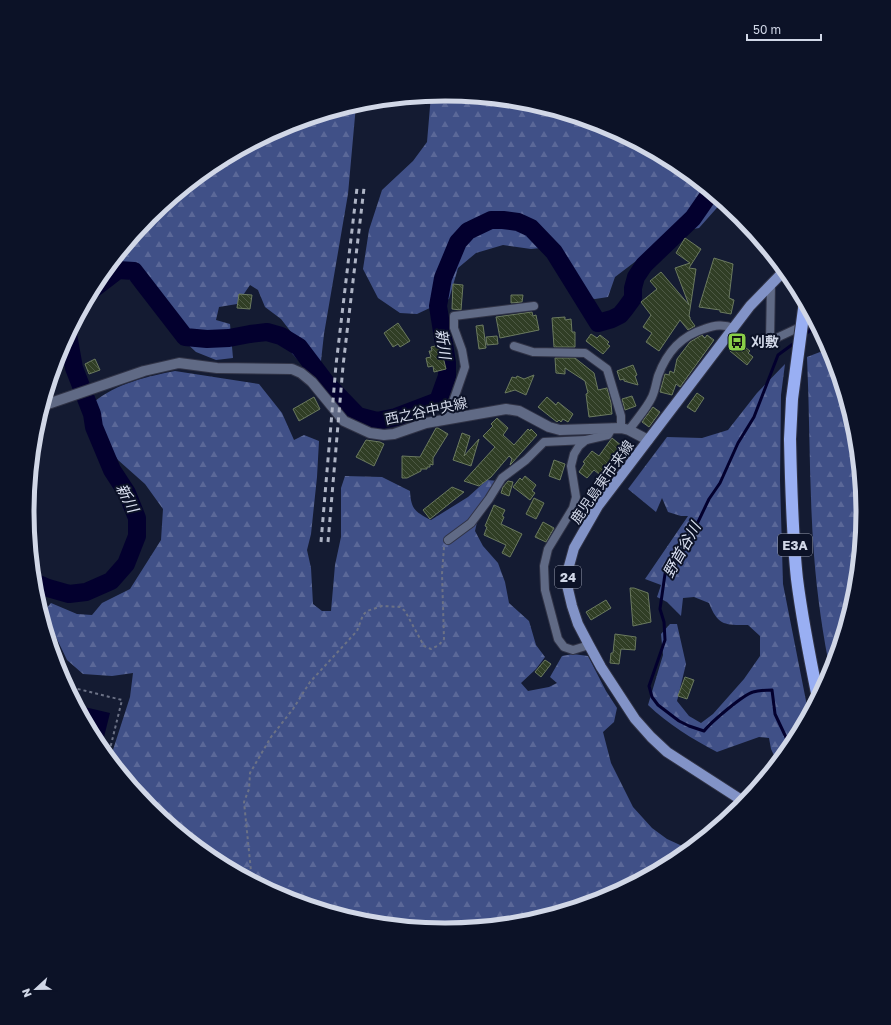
<svg xmlns="http://www.w3.org/2000/svg" width="891" height="1025" font-family="'Golos Text','Noto Sans JP',sans-serif">
<style>
.built{fill:#1d2541}
.forest{fill:url(#forest-firs)}
.water{fill:#03002e}
.lines{fill:none;stroke-linecap:round;stroke-linejoin:round}
.stream{stroke:#03002e;stroke-width:3}
.river{stroke:#03002e;stroke-width:18}
.building{fill:url(#building-back-hatch);stroke:#6b7a5f}
.minor-casing{stroke:#303346;stroke-width:10}
.tertiary-casing{stroke:#303346;stroke-width:12}
.primary-casing{stroke:#303346;stroke-width:12}
.motorway-casing{stroke:#303346;stroke-width:14}
.path{stroke:#6c7286;stroke-width:2;stroke-dasharray:3 3;stroke-linecap:butt}
.minor{stroke:#606a85;stroke-width:8}
.tertiary{stroke:#606a85;stroke-width:10}
.primary{stroke:#8293c7;stroke-width:10}
.motorway{stroke:#99aff3;stroke-width:12}
.rail{stroke:#aeb4c5;stroke-width:3;stroke-dasharray:5 5;stroke-linecap:butt}
.motorway-bridge-casing{stroke:#303346;stroke-width:14;stroke-linecap:butt}
.motorway-bridge{stroke:#99aff3;stroke-width:12}
.labels{text-anchor:middle;stroke-width:4;stroke-linejoin:round;paint-order:stroke}
.shield{fill:#0c1227;stroke:#969cad;stroke-width:1}
.shield-label{font-size:13px;font-weight:bold;fill:#d1d7e7}
.poi-label{font-size:14px;font-weight:bold;fill:#d1d7e7;stroke:#0c1227;text-anchor:start}
.street-label{font-size:14px;fill:#d1d7e7;stroke:#0c1227}
.water-label{font-size:15px;font-style:italic;fill:#dce2f3;stroke:#0c1227}
.rim{fill:none;stroke:#d1d7e7;stroke-width:5}
</style>
<defs>
<pattern id="forest-firs" width="22" height="20" patternUnits="userSpaceOnUse"><rect width="22" height="20" fill="#405087"/><path d="M5 1l3.5 6h-7zM16 11l3.5 6h-7z" fill="#5b6898"/></pattern>
<pattern id="building-back-hatch" width="6" height="6" patternUnits="userSpaceOnUse"><rect width="6" height="6" fill="#303e25"/><path d="M-1 5l2 2M0 0l6 6M5-1l2 2" fill="none" stroke="#4d5945"/></pattern>
</defs>
<rect width="100%" height="100%" fill="#141b32"/>
<polygon class="built" points="826,341 832,353 834,360 820,352"/>
<g class="forest">
<polygon points="446,94 527,102 606,126 678,165 723,201 699,228 665,234 640,258 615,277 608,297 595,299 581,297 560,246 531,249 503,245 476,253 458,268 449,299 417,314 400,313 378,298 363,269 369,230 382,190 413,161 427,142 431,95"/>
<polygon points="356,105 348,194 324,334 321,361 298,360 288,349 291,332 281,319 265,307 258,290 250,285 237,304 219,307 216,320 230,324 233,358 216,360 196,352 168,326 142,293 127,277 104,283 100,295 86,302 98,280 150,216 213,164 286,126"/>
<path d="M 820,352 L 834,360 L 856,431 L 864,513 L 856,594 L 831,675 C 823,636 817,595 814,555 C 809,489 810,423 807,357 Z"/>
<polygon points="58,357 54,384 46,395"/>
<path d="M 785,364 L 781,395 L 780,480 L 783,584 L 809,716 L 793,745 L 778,764 L 771,749 L 769,738 L 759,737 L 717,752 C 692,739 668,724 648,705 L 663,655 L 661,634 L 670,624 L 677,624 L 686,664 L 677,701 L 689,716 L 701,723 L 713,714 L 744,679 L 760,656 L 760,636 L 748,625 C 725,625 718,626 709,603 L 694,597 L 683,598 L 681,616 L 667,602 L 657,597 L 661,585 L 645,579 L 688,516 L 681,516 L 668,512 L 662,498 L 656,512 L 628,489 L 667,437 L 702,438 L 728,430 L 757,393 Z"/>
<path d="M 175,371 L 259,384 L 282,413 L 294,440 L 304,435 L 319,441 L 317,477 L 311,534 L 307,550 L 311,568 L 313,604 L 322,611 L 331,611 L 335,565 L 341,537 L 341,488 L 345,476 L 382,477 L 410,491 C 411,509 415,512 431,520 L 468,497 L 487,480 L 498,481 L 480,509 L 475,531 L 483,546 L 498,563 L 505,582 L 509,603 L 529,621 L 536,645 L 545,657 L 536,669 L 521,683 L 528,691 L 549,687 L 557,683 L 550,677 L 562,656 L 573,654 L 588,656 L 606,691 L 617,708 L 614,722 L 603,732 L 611,763 L 633,807 L 652,828 L 667,839 L 691,850 L 678,861 L 605,899 L 527,923 L 445,931 L 364,923 L 285,899 L 213,860 L 149,808 L 111,762 L 111,756 L 130,697 L 133,673 L 112,676 L 83,674 L 67,660 L 55,635 L 47,633 L 41,615 L 51,603 L 77,614 L 92,615 L 102,603 L 130,589 L 161,540 L 163,509 L 145,484 L 118,460 L 104,439 L 96,416 L 94,402 C 115,384 149,376 175,371 Z"/>
</g>
<polygon class="water" points="76,705 110,713 101,749 97,745"/>
<g class="lines">
<g class="stream">
<polyline points="804,335 818,325"/>
<path d="M 791,748 L 775,714 L 772,690 C 767,690 759,690 753,692 C 743,695 711,722 704,731 L 689,726 L 679,721 L 658,705 L 652,697 L 649,686 L 665,640 L 664,622 L 660,609 L 665,574 L 687,545 L 709,499 L 720,483 L 738,443 L 754,417 L 778,355 L 797,341"/>
</g>
<g class="river">
<polyline points="92,290 118,270 134,271 185,337 207,339 229,338 250,334 267,332 281,336 299,347 327,384 358,416 377,421 396,417 438,401 447,376 447,363 438,306 443,278 458,242 468,231 491,220 503,220 518,222 531,228 554,252 598,323 612,319 620,315 625,309 633,298 633,288 636,277 644,265 693,218 711,192"/>
<polyline points="34,582 48,588 69,594 86,592 111,581 126,564 137,536 137,518 127,493 112,470 94,427 92,414 74,368 68,334"/>
</g>
</g>
<g class="building">
<polygon points="685,238 701,249 689,268 696,269 689,316 690,317 690,319 695,326 688,330 680,320 659,351 646,342 652,333 643,327 651,315 641,302 657,289 650,281 661,272 689,305 675,268 690,263 676,253"/>
<polygon points="714,258 733,264 729,298 734,300 731,314 720,312 720,310 699,307"/>
<polygon points="453,284 463,285 461,310 452,309"/>
<polygon points="239,294 252,295 250,309 237,308"/>
<polygon points="511,295 523,295 522,302 511,303"/>
<polygon points="532,312 533,316 536,315 539,330 500,338 496,317"/>
<polygon points="565,317 565,320 571,319 572,332 575,332 575,347 554,347 552,318"/>
<polygon points="398,323 410,341 400,347 398,344 393,347 384,333"/>
<polygon points="483,325 486,348 479,349 476,326"/>
<polygon points="591,334 597,338 600,335 609,342 607,344 610,346 603,354 586,341"/>
<polygon points="702,335 705,338 707,335 714,340 680,387 676,384 672,395 660,392 665,374 669,375 670,371 674,373 677,359 690,342"/>
<polygon points="497,336 498,344 487,345 486,337"/>
<polygon points="737,341 750,351 748,353 753,357 747,365 730,351"/>
<polygon points="440,345 446,369 434,372 433,366 428,367 426,358 431,357 429,351 432,351 431,347"/>
<polygon points="555,358 575,358 594,373 598,390 607,388 611,403 612,414 589,417 586,394 588,393 585,381 565,368 565,374 556,373"/>
<polygon points="95,359 100,370 89,374 85,364"/>
<polygon points="633,365 637,375 635,376 638,385 624,381 624,379 620,380 617,371"/>
<polygon points="534,375 526,395 515,390 505,393 512,377 516,378 517,376 524,379"/>
<polygon points="697,393 704,398 695,412 687,407"/>
<polygon points="632,396 636,406 625,410 622,399"/>
<polygon points="314,397 320,409 299,421 293,409"/>
<polygon points="547,397 556,405 558,402 573,414 568,422 563,419 561,422 559,420 557,422 538,407"/>
<polygon points="653,407 660,412 649,427 642,422"/>
<polygon points="497,418 508,428 503,435 514,445 528,429 530,431 531,429 537,435 512,463 510,465 512,459 509,456 491,477 479,486 464,481 495,447 483,436 493,426 491,424"/>
<polygon points="436,428 438,428 448,434 433,458 433,465 430,464 430,467 427,467 427,469 421,469 421,471 407,478 402,478 402,456 420,457"/>
<polygon points="462,433 470,436 464,456 479,439 471,466 453,460"/>
<polygon points="612,438 627,450 604,478 594,470 587,478 579,472 585,463 583,462 592,451 599,456"/>
<polygon points="366,440 380,442 384,444 374,466 356,457"/>
<polygon points="554,460 565,464 560,480 549,476"/>
<polygon points="525,476 536,485 532,491 535,493 530,500 513,487 520,478 522,480"/>
<polygon points="508,481 513,482 509,496 501,493 503,487"/>
<polygon points="452,487 464,492 430,519 423,510"/>
<polygon points="534,498 544,503 536,519 526,514"/>
<polygon points="494,505 505,510 502,516 504,517 501,524 522,534 510,557 502,553 506,545 484,535 487,527 485,526"/>
<polygon points="543,522 554,528 546,542 535,537"/>
<polygon points="630,588 634,588 648,593 651,622 633,626"/>
<polygon points="606,600 611,608 591,620 586,612"/>
<polygon points="615,634 636,637 635,650 621,649 619,664 610,663 611,653 613,653"/>
<polygon points="545,660 551,664 541,677 535,672"/>
<polygon points="685,677 694,680 687,699 678,696"/>
</g>
<g class="lines">
<g class="minor-casing">
<g id="minor">
<polyline points="771,284 770,341 815,320"/>
<polyline points="514,346 533,352 585,353 607,369 621,416 621,428"/>
<polyline points="447,419 465,367 462,350 454,328 454,316 534,306"/>
<path d="M 629,430 C 636,420 647,408 652,397 C 655,391 656,383 658,376 C 666,354 681,336 704,329 C 715,325 723,324 734,328"/>
<polyline points="448,540 471,523 489,499 502,478 526,460 544,442 586,440"/>
<polyline points="589,645 573,650 564,647 558,639 545,590 544,566 548,549 573,508 576,497 571,466 574,454 579,446 586,440 608,435 612,428"/>
</g>
</g>
<g class="tertiary-casing">
<polyline id="tertiary" points="42,406 144,371 179,363 217,368 292,369 301,373 312,382 344,421 370,433 384,435 394,434 426,423 506,409 519,411 549,427 560,430 621,428 629,430 648,440"/>
</g>
<g class="primary-casing">
<polyline id="primary" points="746,803 667,752 651,737 635,719 601,667 589,645 578,624 572,606 567,585 569,566 574,548 598,506 750,306 785,270"/>
</g>
<g class="motorway-casing">
<path id="motorway" d="M 790,439 C 791,486 792,533 797,579 C 802,619 810,659 818,698"/>
</g>
<g class="path">
<polyline points="66,686 122,700 108,757"/>
<polyline points="252,881 244,802 249,789 250,773 271,737 293,709 310,682 357,631 363,615 367,611 382,606 400,607 405,611 424,646 431,649 439,645 444,639 442,574 444,547"/>
</g>
<use href="#minor" class="minor"/>
<use href="#tertiary" class="tertiary"/>
<use href="#primary" class="primary"/>
<use href="#motorway" class="motorway"/>
<g class="rail">
<polyline points="321,542 336,365 357,188"/>
<polyline points="328,542 343,366 364,188"/>
</g>
<g class="motorway-bridge-casing">
<polyline id="motorway-bridge" points="790,439 792,399 805,301"/>
</g>
<use href="#motorway-bridge" class="motorway-bridge"/>
</g>
<defs>
<g id="bus-square" transform="scale(1)"><rect x="-9" y="-9" width="18" height="18" rx="4" fill="#89ce48" stroke="#0c1227"/><path d="M-5-6H5V4H4V6H2V4H-2V6H-4V4H-5ZM-3.5-4V0h7V-4ZM-3.5 1.2v1.5H-2V1.2ZM2 1.2v1.5H3.5V1.2Z" fill="#111"/></g>
</defs>
<g fill-rule="evenodd">
<use href="#bus-square" x="737" y="342"/>
</g>
<g class="labels">
<g class="shield">
<rect x="778" y="534" width="34" height="22" rx="3"/>
<rect x="555" y="566" width="26" height="22" rx="3"/>
</g>
<g class="shield-label">
<text x="795" y="550">E3A</text>
<text x="568" y="582">24</text>
</g>
<g class="poi-label">
<text x="751" y="347">刈敷</text>
</g>
<g class="street-label">
<text transform="translate(426 411) rotate(-12)" y="5">西之谷中央線</text>
<text transform="translate(602 482) rotate(-55)" y="5">鹿児島東市来線</text>
</g>
<g class="water-label">
<text transform="translate(443 344) rotate(82)" y="5">新川</text>
<text transform="translate(127 498) rotate(63)" y="5">新川</text>
<text transform="translate(682 550) rotate(-61)" y="5">野首谷川</text>
</g>
</g>
<path d="M0 0H891V1025H0ZM34 512a411 411 0 1 1 822 0a411 411 0 1 1-822 0Z" fill="#0c1227" fill-rule="evenodd"/>
<path class="rim" d="M34 512a411 411 0 1 1 822 0a411 411 0 1 1-822 0Z"/>
<g transform="translate(36 989) rotate(248)" stroke="#0c1227" stroke-width="3" paint-order="stroke">
<path d="M0-3L7 15L0 10L-7 15Z" fill="#d1d7e7"/>
<text y="-6" font-size="11" font-weight="bold" text-anchor="middle" fill="#d1d7e7">N</text>
</g>
<path d="M747 34v6h74v-6" fill="none" stroke="#d1d7e7" stroke-width="2"/>
<text x="753" y="34" font-size="12" fill="#d1d7e7" stroke="#0c1227" stroke-width="3" paint-order="stroke">50 m</text>
</svg>
